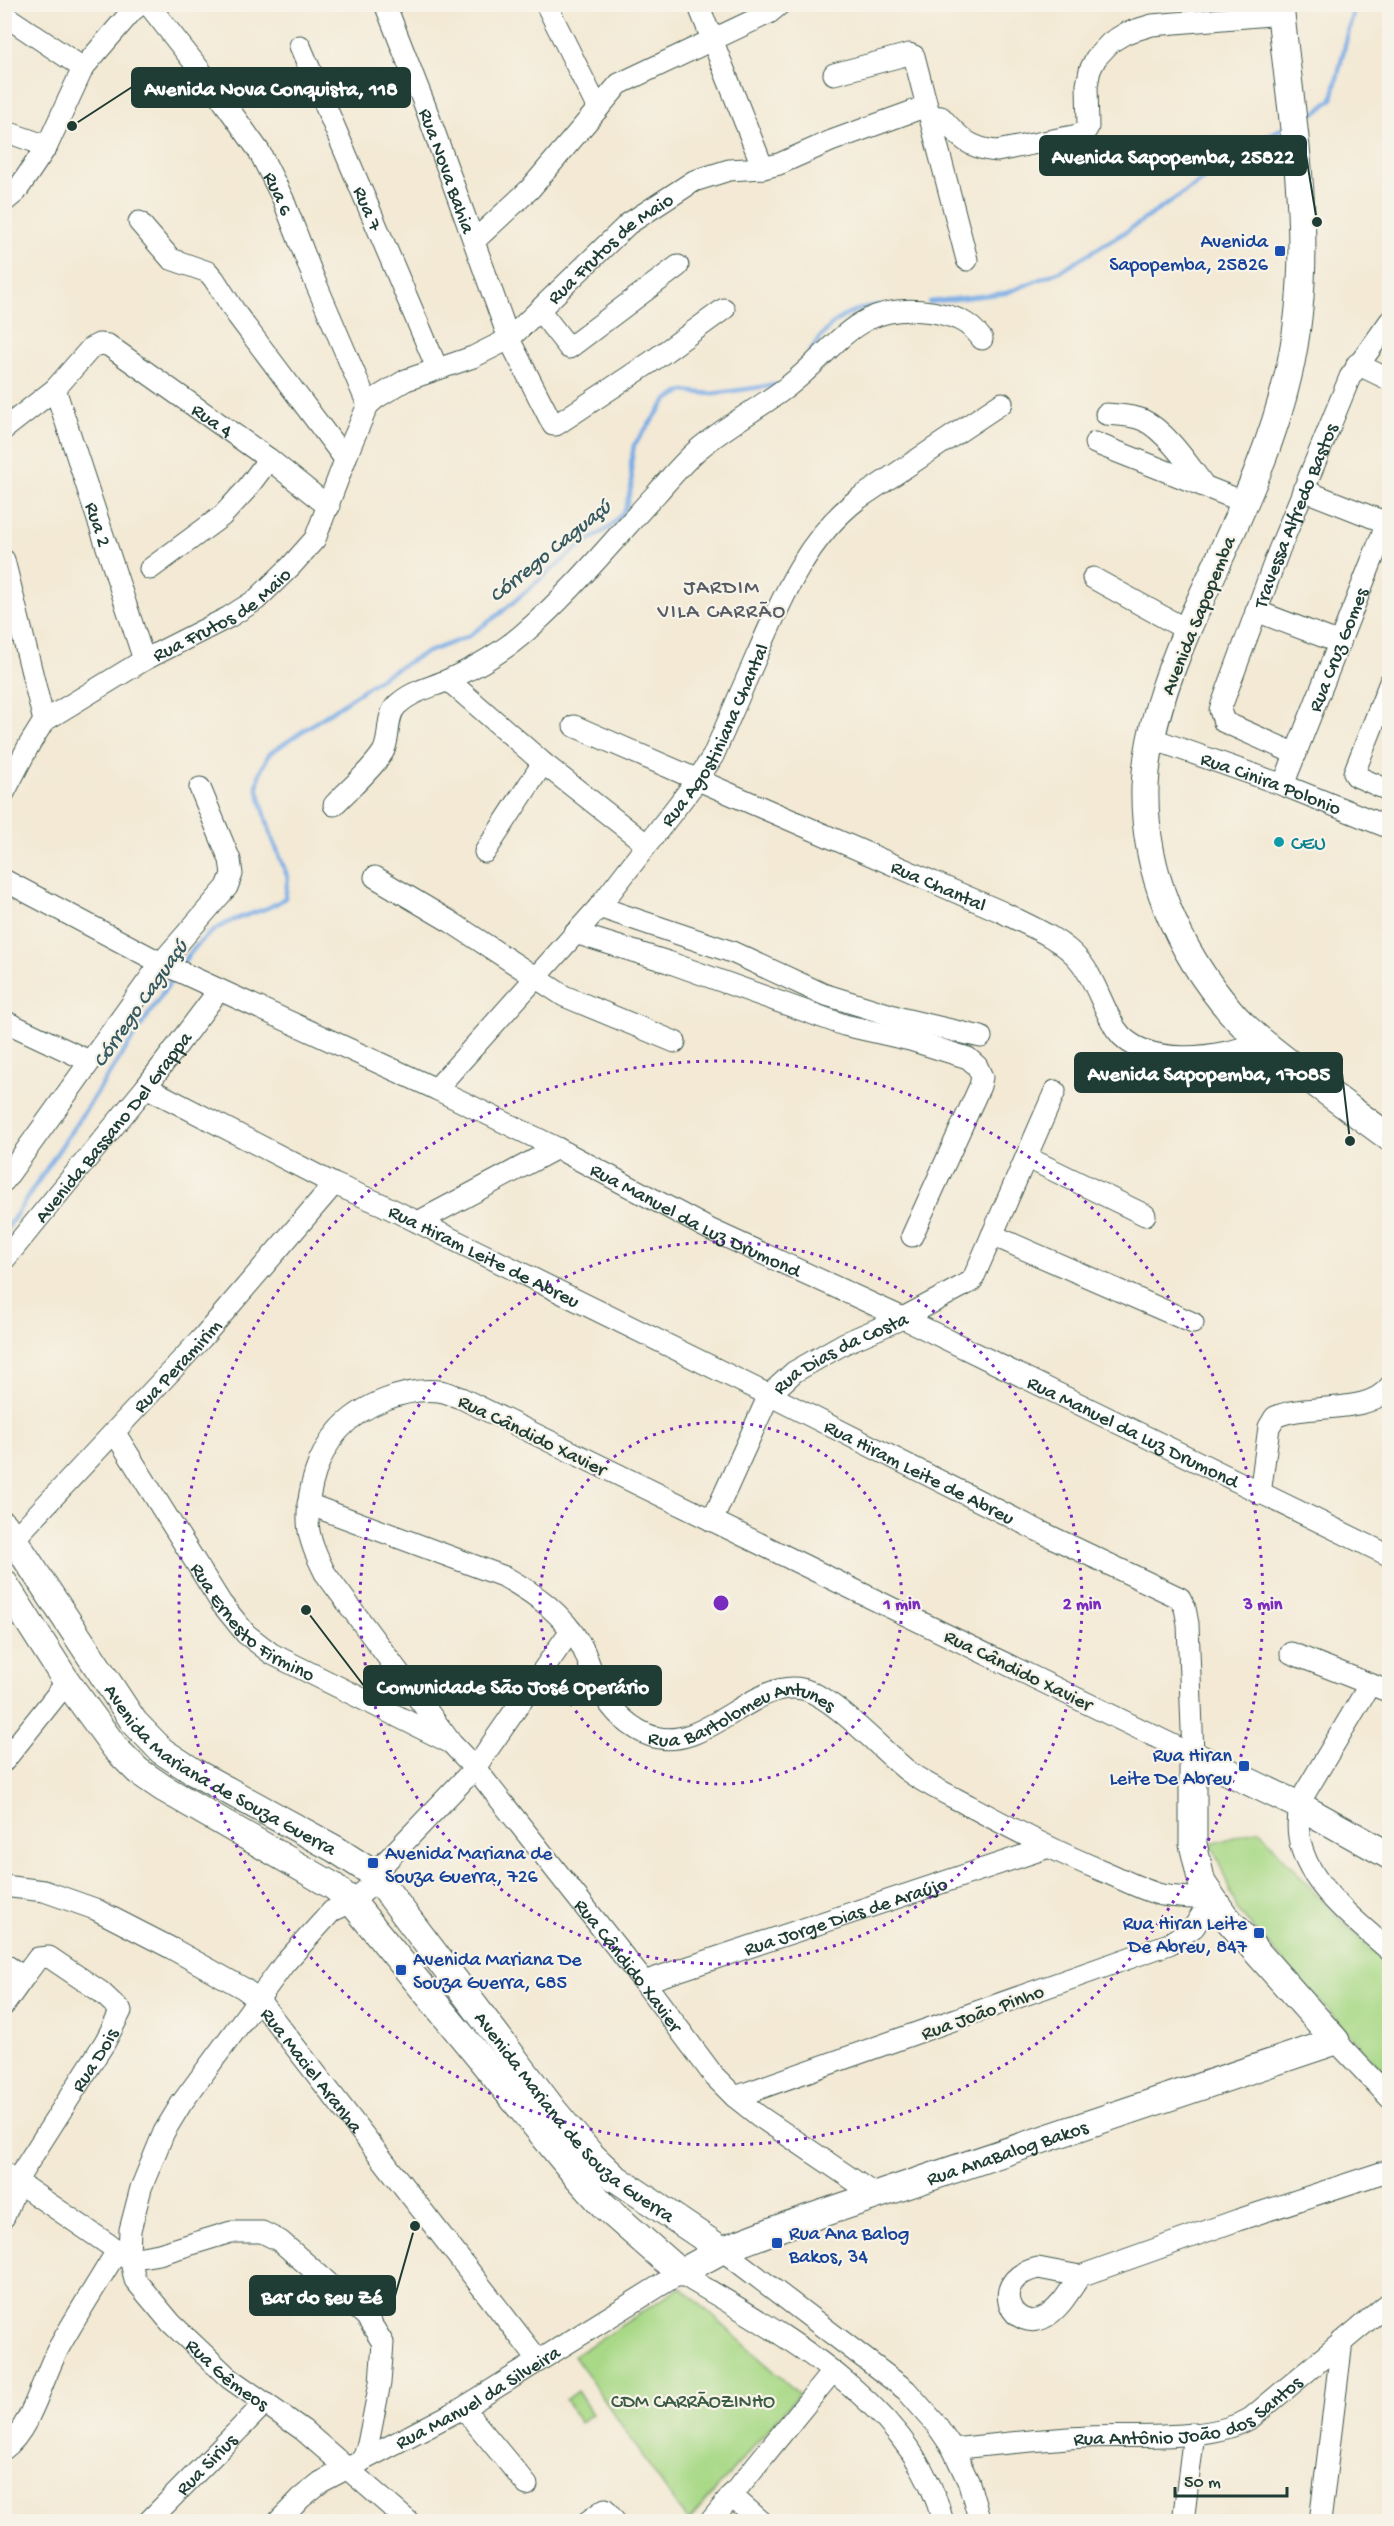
<svg xmlns="http://www.w3.org/2000/svg" width="1394" height="2526" font-family="'Gochi Hand',sans-serif">
<style>
.green{fill:#a9d987;stroke:#648b5e;stroke-width:1.5}
.lines{fill:none;stroke-linecap:round;stroke-linejoin:round}
.stream{stroke:#79ace5;stroke-width:4.5}
.minor-casing{stroke:#3f574c;stroke-width:23}
.major-casing{stroke:#3f574c;stroke-width:29}
.minor{stroke:#fff;stroke-width:21}
.major{stroke:#fff;stroke-width:27}
.ring{fill:none;stroke:#7b2cbf;stroke-width:3;stroke-dasharray:3 6}
.transit-dot{fill:#1a4fb4;stroke:#f7f3e8;stroke-width:2}
.culture-dot{fill:#0f9aa8;stroke:#f7f3e8;stroke-width:2}
.labels{text-anchor:middle;stroke-width:4.5;stroke-linejoin:round;paint-order:stroke}
.street-label{font-size:20px;fill:#1f3d34;stroke:#f7f3e8}
.transit-label{font-size:20px;fill:#164399;stroke:#f7f3e8;text-anchor:end}
.culture-label{font-size:20px;fill:#0d838f;stroke:#f7f3e8;text-anchor:start}
.park-label{font-size:20px;fill:#3b5c45;stroke:#f7f3e8}
.water-label{font-size:21px;font-style:italic;fill:#365960;stroke:#f7f3e8}
.neighbourhood-label{font-size:21px;letter-spacing:1.5px;fill:#575c65;stroke:#f7f3e8}
.centre{fill:#7b2cbf;stroke:#f7f3e8;stroke-width:3}
.ring-label{font-size:18px;text-anchor:middle;font-weight:bold;fill:#7b2cbf;stroke:#f7f3e8;stroke-width:4.5;stroke-linejoin:round;paint-order:stroke}
.leader{fill:none;stroke:#1f3d34;stroke-width:2}
.callout-dot{fill:#1f3d34;stroke:#f7f3e8;stroke-width:2}
.callout{fill:#1f3d34;stroke:#1f3d34;stroke-width:2}
.callout-label{font-size:21px;text-anchor:middle;font-weight:bold;fill:#fff}
</style>
<rect width="100%" height="100%" fill="#f7f3e8"/>
<filter id="ink" filterUnits="userSpaceOnUse"><feTurbulence type="fractalNoise" baseFrequency=".0167" numOctaves="2"/><feDisplacementMap in="SourceGraphic" scale="12" xChannelSelector="R" yChannelSelector="G"/><feConvolveMatrix kernelMatrix="1 2 1 2 8 2 1 2 1" color-interpolation-filters="sRGB"/></filter>
<filter id="wash" filterUnits="userSpaceOnUse"><feTurbulence type="fractalNoise" baseFrequency=".008" numOctaves="4" result="noise"/><feDisplacementMap in="SourceGraphic" scale="24" xChannelSelector="R" yChannelSelector="G"/><feGaussianBlur stdDeviation="1.35" result="paint"/><feColorMatrix in="noise" values="0 0 0 0 0 0 0 0 0 0 0 0 0 0 0 0 0 1.4 0 .05"/><feComposite in="paint" operator="in"/></filter>
<g filter="url(#wash)">
<rect width="100%" height="100%" fill="#f3e9d4"/>
<g class="green">
<path d="M 1259,1829 C 1300,1879 1342,1923 1389,1966 L 1389,2078 L 1238,1911 L 1212,1844 Z"/>
<polygon points="681,2287 799,2394 688,2522 574,2356"/>
<polygon points="577,2391 592,2414 580,2423 565,2400"/>
</g>
<g class="lines">
<g class="stream">
<polyline points="1303,118 1317,112 1332,99 1355,4"/>
<polyline points="929,302 1006,293 1060,271 1127,231 1268,136 1285,127"/>
<path d="M 807,357 C 826,326 842,310 879,305"/>
<path d="M 180,967 C 192,949 209,931 229,922 C 248,913 268,911 285,898 L 288,878 L 270,832 L 257,787 L 260,772 L 269,754 L 385,675 L 425,653 L 467,637 L 498,615 L 576,549 L 610,527 L 625,510 L 632,484 L 631,463 L 634,445 L 667,400 L 683,391 L 712,394 L 775,385"/>
<polyline points="4,1233 174,976"/>
</g>
</g>
</g>
<g filter="url(#ink)">
<g class="lines">
<g class="minor-casing">
<g id="minor">
<path id="s1" d="M 148,4 L 211,84 L 259,151 L 283,199 L 314,279 L 368,405"/>
<path id="s2" d="M 385,4 L 425,106 L 509,339 L 553,425 L 556,425 L 651,362 L 724,309"/>
<polyline points="546,4 598,109"/>
<polyline points="698,4 763,168"/>
<polyline points="4,15 83,68"/>
<path id="s3" d="M 300,46 L 437,368"/>
<polyline points="834,74 909,54 914,56 967,260"/>
<path d="M 930,116 L 941,117 C 958,136 969,149 997,151 L 1078,135 L 1085,132 L 1088,127 L 1087,85 L 1090,70 L 1096,58 L 1111,42 L 1126,33 L 1152,25 L 1281,14"/>
<polyline points="4,131 47,146"/>
<polyline points="4,202 16,192 47,146 83,68 132,11 141,4"/>
<polyline points="139,222 171,259 208,272 214,279 237,315 345,459"/>
<polyline points="474,241 530,189 619,84 769,13 780,4"/>
<polyline points="540,311 569,348 678,266"/>
<polyline points="1357,364 1390,380"/>
<path id="s4" d="M 55,389 L 144,660"/>
<path d="M 1106,414 C 1118,415 1132,415 1143,420 C 1166,431 1188,464 1203,484"/>
<path id="s5" d="M 4,429 L 55,389 L 91,348 L 99,344 L 108,345 L 269,459 L 329,507"/>
<polyline points="1095,443 1244,502"/>
<polyline points="1303,490 1387,523"/>
<polyline points="4,560 44,721"/>
<polyline points="150,569 222,516 245,491 269,459"/>
<polyline points="1093,578 1187,630"/>
<polyline points="1256,611 1340,643"/>
<polyline points="448,680 543,763 646,844"/>
<polyline points="1390,682 1354,773 1356,776 1390,791"/>
<path id="s6" d="M 574,726 L 1002,912 C 1027,925 1061,938 1079,960 C 1096,980 1102,1007 1116,1029 C 1143,1069 1223,1059 1260,1041"/>
<path id="s7" d="M 1153,739 L 1283,785 L 1390,828"/>
<path id="s8" d="M 1296,754 L 1224,722 L 1220,710 L 1279,550 L 1350,377 L 1390,321"/>
<path id="s9" d="M 1283,785 L 1390,515"/>
<path id="s10" d="M 4,793 L 29,745 L 44,721 L 144,660 L 229,617 L 256,600 L 291,566 L 315,539 L 352,442 L 368,405 L 376,398 L 406,380 L 473,357 L 509,339 L 628,224 L 694,181 L 729,170 L 763,168 L 779,164 L 831,141 L 927,106"/>
<path d="M 334,805 C 349,789 371,771 383,752 C 391,738 385,717 397,705 C 413,690 431,688 450,679 C 476,667 501,653 523,634 C 572,592 613,540 657,493 C 671,477 685,460 701,447 C 728,425 759,408 787,387 C 839,347 856,300 932,312 C 954,316 969,321 982,339"/>
<polyline points="485,852 543,763"/>
<polyline points="375,877 451,922 564,996 675,1042"/>
<path id="s11" d="M 4,880 L 161,963 L 436,1089 L 557,1148 L 709,1229 L 903,1318 L 1390,1556"/>
<polyline points="599,907 732,952 823,994 904,1019 981,1037"/>
<polyline points="575,933 668,962 844,1025 910,1040 968,1058 977,1066 982,1077 980,1086 912,1236"/>
<polyline points="4,1021 89,1061"/>
<path id="s12" d="M 146,1087 L 334,1184 L 381,1204 L 769,1395 L 1039,1531 L 1180,1598 L 1185,1608 L 1188,1624 L 1193,1755 L 461,1398 C 454,1396 447,1392 439,1391 C 406,1387 361,1405 339,1430 C 318,1453 307,1491 308,1520 C 308,1539 317,1557 325,1573 L 452,1744 L 475,1768 L 644,1982 L 714,2076 L 735,2097 L 759,2116 L 877,2196"/>
<path id="s13" d="M 436,1089 L 599,907 L 698,779 L 713,756 C 728,722 742,689 757,655 C 782,598 807,538 858,499 L 1002,403"/>
<polyline points="1026,1157 1145,1215"/>
<polyline points="4,1181 161,963 227,887 232,874 230,860 200,788"/>
<polyline points="418,1222 557,1148"/>
<polyline points="992,1235 1193,1323"/>
<path id="s14" d="M 4,1260 L 146,1087 L 219,990"/>
<path id="s15" d="M 115,1433 L 221,1603 L 246,1634 L 272,1654 L 449,1742"/>
<path d="M 1260,1494 L 1269,1427 L 1275,1417 C 1309,1402 1368,1416 1390,1386"/>
<path id="s16" d="M 308,1504 L 505,1577 C 537,1595 562,1613 581,1645 C 587,1656 590,1668 595,1679 C 606,1703 622,1723 646,1734 C 701,1759 753,1678 802,1689 C 832,1695 883,1752 909,1772 C 927,1785 949,1795 968,1805 C 1013,1829 1056,1852 1103,1871 C 1122,1879 1142,1890 1162,1895 C 1178,1898 1195,1898 1212,1899 L 1194,1927 L 1169,1944 L 735,2097"/>
<path id="s17" d="M 712,1521 L 769,1395 L 794,1372 L 845,1343 L 903,1318 L 972,1281 L 1055,1091"/>
<path id="s18" d="M 14,1539 L 202,1338 L 334,1184"/>
<polyline points="1291,1653 1390,1692"/>
<path d="M 1370,1684 L 1305,1793 C 1276,1862 1345,1911 1390,1951"/>
<polyline points="4,1761 67,1682"/>
<polyline points="374,1874 475,1768 571,1630"/>
<path id="s19" d="M 378,1879 L 352,1902 L 332,1911 L 284,1964 L 181,2104 L 164,2132 L 141,2188 L 130,2230 L 129,2252 L 135,2280 L 171,2323 L 229,2378 L 303,2430 L 409,2522"/>
<path id="s20" d="M 4,1886 L 44,1891 L 95,1909 L 171,1948 L 243,1988 L 258,1999 L 539,2361"/>
<polyline points="4,1964 24,1977 4,2005"/>
<path id="s21" d="M 644,1982 L 1046,1848"/>
<polyline points="1336,2041 1390,2098"/>
<polyline points="4,2173 130,2259 159,2254 231,2232 262,2232 280,2241 366,2316 383,2343 380,2383 368,2444 362,2461"/>
<path id="s22" d="M 4,2217 L 22,2172 L 105,2042 L 121,2011 L 101,1992 L 49,1957 L 38,1958 L 24,1977"/>
<polyline points="722,2250 906,2390 936,2424 953,2449 969,2483 980,2522"/>
<path d="M 1038,2268 L 1080,2276 C 1070,2290 1062,2306 1047,2316 C 1014,2337 984,2280 1038,2268 Z"/>
<polyline points="1080,2276 1238,2220 1390,2170"/>
<polyline points="463,2408 527,2485"/>
<path d="M 4,2449 C 31,2429 42,2379 58,2349 C 77,2315 97,2284 117,2251"/>
<path id="s23" d="M 953,2449 C 998,2444 1042,2439 1087,2437 C 1133,2435 1211,2442 1251,2418 L 1390,2302"/>
<polyline points="731,2495 762,2522"/>
<path id="s24" d="M 148,2522 L 264,2404"/>
<path id="s25" d="M 278,2522 L 301,2498 L 321,2482 L 463,2408 L 680,2273 C 777,2332 914,2402 943,2522"/>
<polyline points="587,2522 605,2509 615,2522"/>
<polyline points="710,2522 832,2372"/>
<polyline points="1183,2522 1194,2433"/>
<polyline points="1320,2522 1342,2341"/>
</g>
</g>
<g class="major-casing">
<g id="major">
<path d="M 1280,4 C 1292,133 1318,247 1288,376 C 1268,464 1224,545 1188,628 C 1167,677 1147,733 1145,787 C 1143,870 1177,950 1231,1012 C 1250,1034 1275,1052 1298,1070 C 1328,1093 1359,1115 1390,1138"/>
<path id="s26" d="M 4,1525 L 134,1722 L 162,1751 L 194,1772 L 335,1849 L 374,1874 L 554,2111 L 590,2154 L 614,2177 L 722,2250"/>
<path id="s27" d="M 4,1583 L 67,1682 L 116,1749 L 138,1771 L 163,1788 L 333,1886 L 352,1902 L 575,2174 L 604,2206 L 680,2273 L 722,2250 L 785,2226 L 1336,2041 L 1224,1915 L 1202,1883 L 1193,1844 L 1193,1755 L 1300,1806 L 1390,1856"/>
</g>
</g>
<use href="#minor" class="minor"/>
<use href="#major" class="major"/>
</g>
</g>
<g class="ring">
<circle cx="721" cy="1603" r="181"/>
<circle cx="721" cy="1603" r="361"/>
<circle cx="721" cy="1603" r="542"/>
</g>
<g class="transit-dot">
<rect x="1274" y="245" width="12" height="12" rx="3"/>
<rect x="1238" y="1760" width="12" height="12" rx="3"/>
<rect x="367" y="1857" width="12" height="12" rx="3"/>
<rect x="1253" y="1927" width="12" height="12" rx="3"/>
<rect x="395" y="1964" width="12" height="12" rx="3"/>
<rect x="771" y="2237" width="12" height="12" rx="3"/>
</g>
<circle class="culture-dot" cx="1279" cy="842" r="6"/>
<g class="labels">
<g class="street-label">
<text dy="7" stroke="none"><textPath href="#s2" startOffset="178">Rua Nova Bahia</textPath></text>
<text dy="7" stroke="none"><textPath href="#s1" startOffset="231">Rua 6</textPath></text>
<text dy="7" stroke="none"><textPath href="#s3" startOffset="176">Rua 7</textPath></text>
<text dy="7" stroke="none"><textPath href="#s10" startOffset="849">Rua Frutos de Maio</textPath></text>
<text dy="7" stroke="none"><textPath href="#s5" startOffset="266">Rua 4</textPath></text>
<text dy="7" stroke="none"><textPath href="#s8" startOffset="300">Travessa Alfredo Bastos</textPath></text>
<text dy="7" stroke="none"><textPath href="#s4" startOffset="142">Rua 2</textPath></text>
<text dy="7" stroke="none"><textPath href="#s10" startOffset="290">Rua Frutos de Maio</textPath></text>
<text transform="translate(1197 615) rotate(-68)" y="7">Avenida Sapopemba</text>
<text dy="7" stroke="none"><textPath href="#s9" startOffset="146">Rua Cruz Gomes</textPath></text>
<text dy="7" stroke="none"><textPath href="#s13" startOffset="453">Rua Agostiniana Chantal</textPath></text>
<text dy="7" stroke="none"><textPath href="#s7" startOffset="126">Rua Cinira Polonio</textPath></text>
<text dy="7" stroke="none"><textPath href="#s6" startOffset="398">Rua Chantal</textPath></text>
<text dy="7" stroke="none"><textPath href="#s14" startOffset="172">Avenida Bassano Del Grappa</textPath></text>
<text dy="7" stroke="none"><textPath href="#s11" startOffset="771">Rua Manuel da Luz Drumond</textPath></text>
<text dy="7" stroke="none"><textPath href="#s12" startOffset="378">Rua Hiram Leite de Abreu</textPath></text>
<text dy="7" stroke="none"><textPath href="#s17" startOffset="222">Rua Dias da Costa</textPath></text>
<text dy="7" stroke="none"><textPath href="#s18" startOffset="238">Rua Peramirim</textPath></text>
<text dy="7" stroke="none"><textPath href="#s11" startOffset="1257">Rua Manuel da Luz Drumond</textPath></text>
<text transform="translate(533 1434) rotate(26)" y="7">Rua Cândido Xavier</text>
<text dy="7" stroke="none"><textPath href="#s12" startOffset="864">Rua Hiram Leite de Abreu</textPath></text>
<text dy="7" stroke="none"><textPath href="#s15" startOffset="237">Rua Ernesto Firmino</textPath></text>
<text transform="translate(1019 1669) rotate(26)" y="7">Rua Cândido Xavier</text>
<text dy="7" stroke="none"><textPath href="#s16" startOffset="531">Rua Bartolomeu Antunes</textPath></text>
<text dy="7" stroke="none"><textPath href="#s26" startOffset="334">Avenida Mariana de Souza Guerra</textPath></text>
<text dy="7" stroke="none"><textPath href="#s21" startOffset="212">Rua Jorge Dias de Araújo</textPath></text>
<text dy="7" stroke="none"><textPath href="#s12" startOffset="2910">Rua Cândido Xavier</textPath></text>
<text transform="translate(982 2011) rotate(-20)" y="7">Rua João Pinho</text>
<text dy="7" stroke="none"><textPath href="#s22" startOffset="182">Rua Dois</textPath></text>
<text dy="7" stroke="none"><textPath href="#s20" startOffset="370">Rua Maciel Aranha</textPath></text>
<text dy="7" stroke="none"><textPath href="#s26" startOffset="838">Avenida Mariana de Souza Guerra</textPath></text>
<text dy="7" stroke="none"><textPath href="#s27" startOffset="1328">Rua AnaBalog Bakos</textPath></text>
<text dy="7" stroke="none"><textPath href="#s19" startOffset="622">Rua Gêmeos</textPath></text>
<text dy="7" stroke="none"><textPath href="#s25" startOffset="237">Rua Manuel da Silveira</textPath></text>
<text dy="7" stroke="none"><textPath href="#s23" startOffset="242">Rua Antônio João dos Santos</textPath></text>
<text dy="7" stroke="none"><textPath href="#s24" startOffset="82">Rua Sirius</textPath></text>
</g>
<g class="transit-label">
<text x="1268" y="247">Avenida<tspan x="1268" dy="23">Sapopemba, 25826</tspan></text>
<text x="1232" y="1761">Rua Hiran<tspan x="1232" dy="23">Leite De Abreu</tspan></text>
<text x="385" y="1859" text-anchor="start">Avenida Mariana de<tspan x="385" dy="23">Souza Guerra, 726</tspan></text>
<text x="1247" y="1929">Rua Hiran Leite<tspan x="1247" dy="23">De Abreu, 847</tspan></text>
<text x="413" y="1965" text-anchor="start">Avenida Mariana De<tspan x="413" dy="23">Souza Guerra, 685</tspan></text>
<text x="789" y="2239" text-anchor="start">Rua Ana Balog<tspan x="789" dy="23">Bakos, 34</tspan></text>
</g>
<g class="culture-label">
<text x="1291" y="849">CEU</text>
</g>
<g class="park-label">
<text x="693" y="2407">CDM CARRÃOZINHO</text>
</g>
<g class="water-label">
<text transform="translate(549 550) rotate(-39)" y="7">Córrego Caguaçú</text>
<text transform="translate(139 1003) rotate(-55)" y="7">Córrego Caguaçú</text>
</g>
<g class="neighbourhood-label">
<text x="722" y="593">JARDIM<tspan x="722" dy="24">VILA CARRÃO</tspan></text>
</g>
</g>
<circle cx="721" cy="1603" r="9" class="centre"/>
<g class="ring-label">
<text x="902" y="1609">1 min</text>
<text x="1082" y="1609">2 min</text>
<text x="1263" y="1609">3 min</text>
</g>
<path class="leader" d="M72 126L132 87M1317 222L1306 155M1350 1141L1342 1073M306 1610L364 1686M415 2226L395 2296"/>
<g class="callout-dot">
<circle cx="72" cy="126" r="6"/>
<circle cx="1317" cy="222" r="6"/>
<circle cx="1350" cy="1141" r="6"/>
<circle cx="306" cy="1610" r="6"/>
<circle cx="415" cy="2226" r="6"/>
</g>
<g class="callout">
<rect x="132" y="68" width="278" height="39" rx="6"/>
<rect x="1040" y="136" width="266" height="39" rx="6"/>
<rect x="1075" y="1053" width="267" height="39" rx="6"/>
<rect x="364" y="1666" width="297" height="39" rx="6"/>
<rect x="250" y="2276" width="145" height="39" rx="6"/>
</g>
<g class="callout-label">
<text x="271" y="95">Avenida Nova Conquista, 118</text>
<text x="1173" y="163">Avenida Sapopemba, 25822</text>
<text x="1209" y="1080">Avenida Sapopemba, 17085</text>
<text x="513" y="1693">Comunidade São José Operário</text>
<text x="322" y="2303">Bar do seu Zé</text>
</g>
<rect width="1394" height="2526" fill="none" stroke="#f7f3e8" stroke-width="24"/>
<path d="M1175 2487v9h112v-9" fill="none" stroke="#1f3d34" stroke-width="3"/>
<text x="1184" y="2487" font-size="18" fill="#1f3d34" stroke="#f7f3e8" stroke-width="4.5" paint-order="stroke">50 m</text>
</svg>
